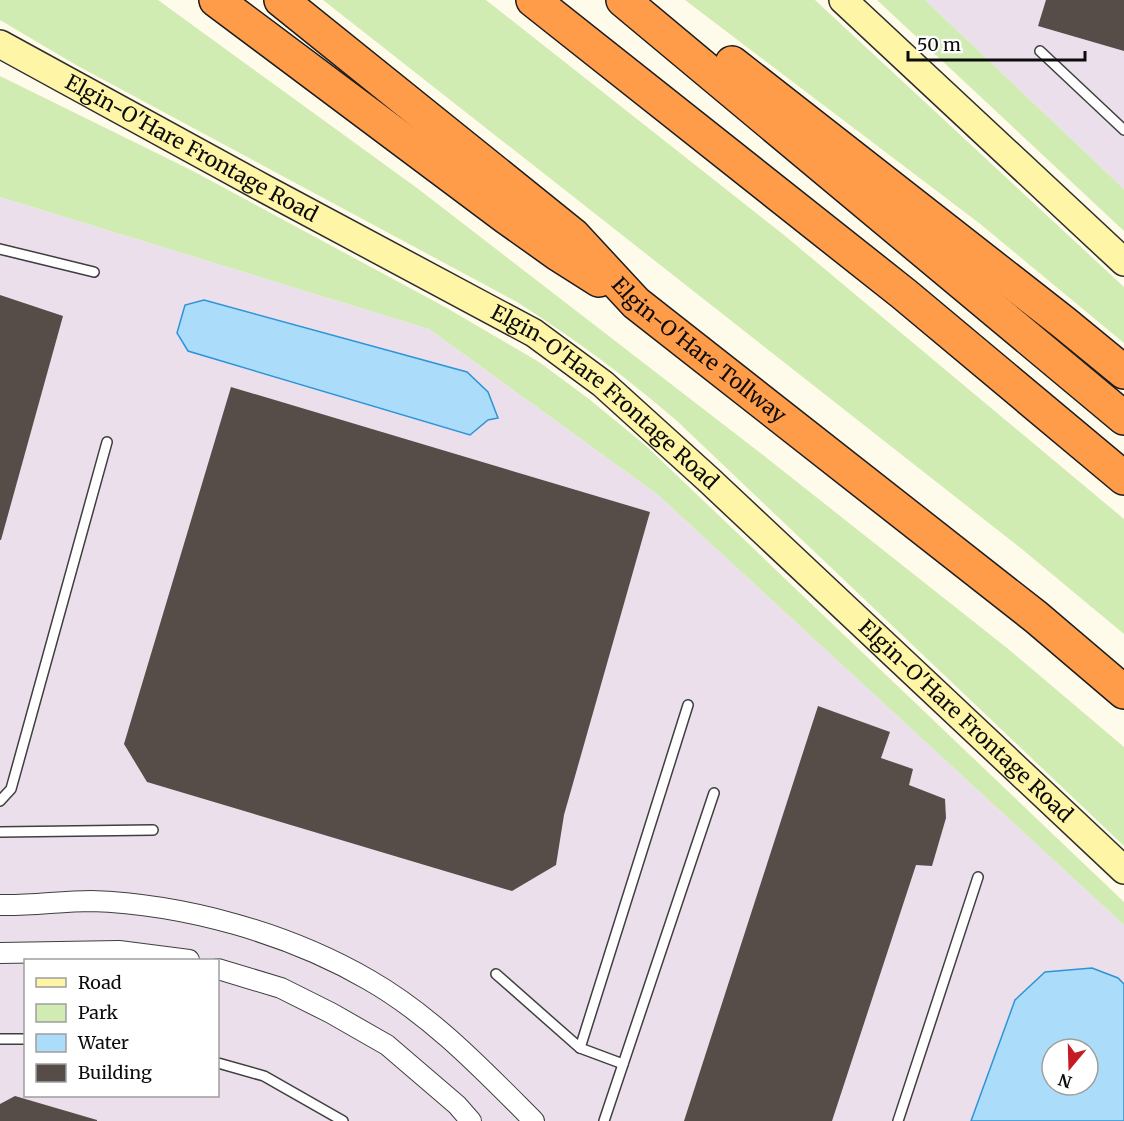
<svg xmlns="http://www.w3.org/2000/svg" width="1124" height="1121" font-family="Merriweather,serif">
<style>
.industrial{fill:#ebdfec;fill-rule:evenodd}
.green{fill:#d0ecb2}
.water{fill:#abddfb;stroke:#2d94d7;stroke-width:1.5;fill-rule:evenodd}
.building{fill:#564d48}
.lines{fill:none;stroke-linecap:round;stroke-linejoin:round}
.service-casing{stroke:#3f3f3f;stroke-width:12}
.minor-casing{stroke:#3f3f3f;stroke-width:22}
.secondary-casing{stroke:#2e2e2e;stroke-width:30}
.motorway-casing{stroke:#1d1d1d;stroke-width:36}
.service{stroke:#fff;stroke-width:9}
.minor{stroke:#fff;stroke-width:20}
.secondary{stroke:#fff5a6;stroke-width:27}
.motorway{stroke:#ff9c49;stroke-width:33}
.labels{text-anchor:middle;stroke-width:6;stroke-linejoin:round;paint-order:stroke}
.street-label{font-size:21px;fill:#0c0c0c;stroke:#fff}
</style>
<rect width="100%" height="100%" fill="#fffbeb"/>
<g class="industrial">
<polygon points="925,0 1124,0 1124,189"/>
<path d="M 0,197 L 429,329 L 657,494 L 1124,925 L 1124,1121 L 0,1121 ZM 26,960 L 218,960 L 218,1096 L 26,1096 ZM 1052,1049 L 1088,1049 L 1088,1085 L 1052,1085 Z"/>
</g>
<g class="green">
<path d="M 0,0 L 158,0 L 417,188 L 763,455 L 1007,648 L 1124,747 L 1124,846 L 677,421 C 625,376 575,339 517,302 L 76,65 L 0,20 Z"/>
<polygon points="323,0 486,0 784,235 1124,519 1124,634 1023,550"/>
<polygon points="685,0 815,0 1124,287 1124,343 979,223"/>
<polygon points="877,0 925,0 1124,189 1124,231"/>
<polygon points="0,76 191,170 445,307 539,362 589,399 645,445 1124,902 1124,925 657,494 429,329 0,197"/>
</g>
<g class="water">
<polygon points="204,300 467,372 488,392 498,418 488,420 470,435 188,351 177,333 185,305"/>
<path d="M 1092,968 L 1118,978 L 1124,984 L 1124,1121 L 971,1121 L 1015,1000 L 1045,972 ZM 1052,1049 L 1088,1049 L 1088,1085 L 1052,1085 Z"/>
</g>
<g class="building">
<polygon points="1046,0 1124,0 1124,51 1038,26"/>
<polygon points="0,295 63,316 1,540 0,540"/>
<polygon points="231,387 650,512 564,815 556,865 512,891 147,782 124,744"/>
<polygon points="818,706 890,732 881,758 913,769 909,785 945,799 946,818 932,866 916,865 832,1121 684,1121"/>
<polygon points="15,1096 97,1120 97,1121 0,1121 0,1104"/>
</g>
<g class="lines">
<g class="service-casing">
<g id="service">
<polyline points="1040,51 1124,130"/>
<polyline points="0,249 94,272"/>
<polyline points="0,801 11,789 107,442"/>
<polyline points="0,832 153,830"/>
<polyline points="496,974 580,1048 623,1064"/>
<polyline points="0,1039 26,1039"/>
<polyline points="580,1048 688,705"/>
<polyline points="218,1063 264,1076 343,1121"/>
<polyline points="604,1121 714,793"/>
<polyline points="898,1121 978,877"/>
</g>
</g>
<g class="minor-casing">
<g id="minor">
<path d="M 0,905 C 30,906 61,901 91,901 C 184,904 288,933 369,980 C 432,1016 483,1070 534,1121"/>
<polyline points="0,953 119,951 189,960"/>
<polyline points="218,969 281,988 331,1013 387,1045 457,1105 471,1121"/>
</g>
</g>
<g class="secondary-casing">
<g id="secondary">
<polyline points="843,0 1124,262"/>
<path id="s1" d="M 0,44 L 265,189 L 534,333 L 603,384 L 709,480 L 1124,870"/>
</g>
</g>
<g class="motorway-casing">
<g id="motorway">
<polyline points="216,0 506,217 558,254 599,280"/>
<path id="s2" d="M 281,0 L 573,235 L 636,303 L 1036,617 L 1124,692"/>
<polyline points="533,0 904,294 1124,478"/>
<polyline points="623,0 1124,418"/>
<polyline points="732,63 1063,322 1124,372"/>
</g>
</g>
<use href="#service" class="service"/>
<use href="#minor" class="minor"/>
<use href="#secondary" class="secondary"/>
<use href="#motorway" class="motorway"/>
</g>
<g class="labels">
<g class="street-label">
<text dy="7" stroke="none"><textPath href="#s1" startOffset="218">Elgin-O'Hare Frontage Road</textPath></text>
<text dy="7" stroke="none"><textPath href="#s2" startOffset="546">Elgin-O'Hare Tollway</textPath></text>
<text dy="7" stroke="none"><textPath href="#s1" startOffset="702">Elgin-O'Hare Frontage Road</textPath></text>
<text dy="7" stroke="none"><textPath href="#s1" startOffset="1188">Elgin-O'Hare Frontage Road</textPath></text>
</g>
</g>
<rect x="24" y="959" width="195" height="138" fill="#ffffff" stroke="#9e9e9e" stroke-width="1.5"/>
<rect x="36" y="978" width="30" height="9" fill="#fff5a6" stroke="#9e9e9e" stroke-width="1.5"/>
<text x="78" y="989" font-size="18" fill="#0c0c0c">Road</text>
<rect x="36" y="1004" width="30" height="18" fill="#d0ecb2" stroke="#9e9e9e" stroke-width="1.5"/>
<text x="78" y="1019" font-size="18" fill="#0c0c0c">Park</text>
<rect x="36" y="1034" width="30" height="18" fill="#abddfb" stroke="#9e9e9e" stroke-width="1.5"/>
<text x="78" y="1049" font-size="18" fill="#0c0c0c">Water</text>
<rect x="36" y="1064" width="30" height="18" fill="#564d48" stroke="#9e9e9e" stroke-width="1.5"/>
<text x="78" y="1079" font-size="18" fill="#0c0c0c">Building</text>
<g transform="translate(1070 1067) rotate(199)"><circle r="28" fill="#ffffff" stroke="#9e9e9e" stroke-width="1.5"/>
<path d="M0-4.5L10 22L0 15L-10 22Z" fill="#c61a23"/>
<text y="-9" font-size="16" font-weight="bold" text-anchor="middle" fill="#0c0c0c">N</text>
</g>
<path d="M908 51v9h177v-9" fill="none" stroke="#0c0c0c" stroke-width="3"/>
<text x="917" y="51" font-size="18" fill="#0c0c0c" stroke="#ffffff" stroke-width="4.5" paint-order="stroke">50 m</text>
</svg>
